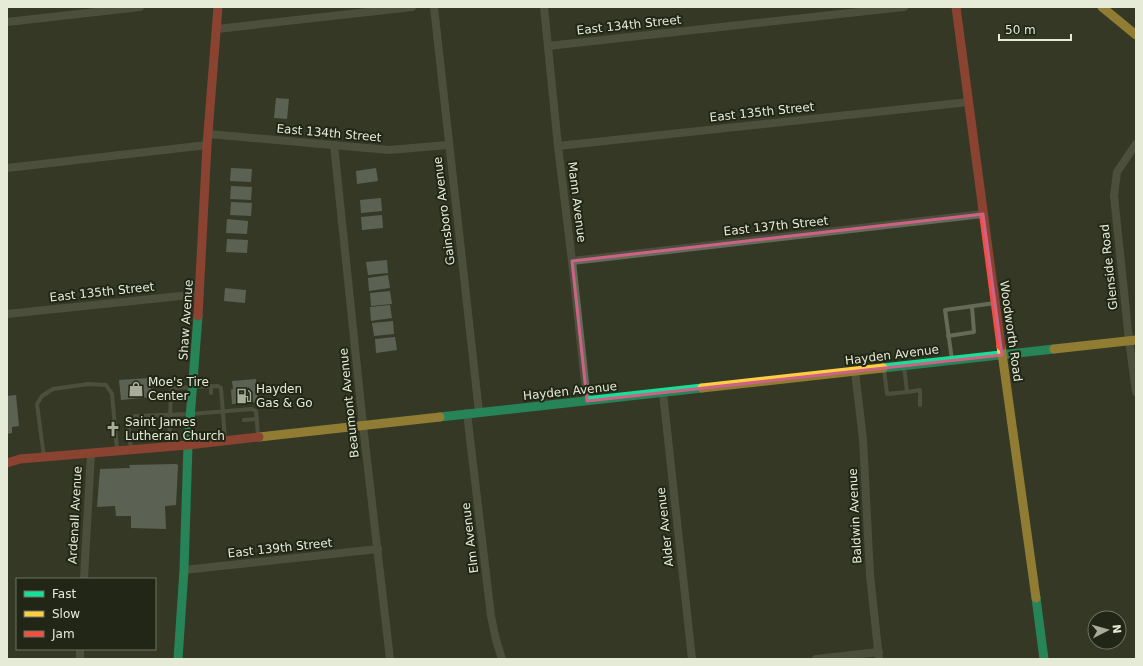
<svg xmlns="http://www.w3.org/2000/svg" width="1143" height="666" font-family="'DejaVu Sans',sans-serif">
<style>
.building{fill:#8a968c}
.lines{fill:none;stroke-linecap:round;stroke-linejoin:round}
.lane{stroke:#666b59;stroke-width:4}
.street{stroke:#666b59;stroke-width:8}
.fast{stroke:#16e098;stroke-width:9}
.slow{stroke:#ffcf43;stroke-width:9}
.jam{stroke:#f24e42;stroke-width:9}
.marked{fill:none;stroke:#ce6286;stroke-width:3;stroke-linejoin:round}
.labels{text-anchor:middle;stroke-width:4;stroke-linejoin:round;paint-order:stroke}
.street-label{font-size:12px;fill:#e5ebd7;stroke:#212616}
.poi-label{font-size:12px;fill:#e5ebd7;stroke:#212616;text-anchor:start}
</style>
<rect width="100%" height="100%" fill="#343925"/>
<g class="building">
<polygon points="276,98 289,99 287,119 274,118"/>
<polygon points="231,168 252,169 251,182 230,181"/>
<polygon points="376,168 378,181 357,184 356,171"/>
<polygon points="231,186 252,187 251,200 230,199"/>
<polygon points="381,198 382,211 361,213 360,200"/>
<polygon points="231,202 252,203 251,216 230,215"/>
<polygon points="382,215 383,228 362,230 361,217"/>
<polygon points="227,219 248,221 247,234 226,233"/>
<polygon points="227,239 248,240 247,253 226,252"/>
<polygon points="387,260 388,273 368,275 366,262"/>
<polygon points="388,275 390,288 369,291 368,278"/>
<polygon points="225,288 246,290 245,303 224,301"/>
<polygon points="390,291 392,304 371,306 370,293"/>
<polygon points="390,305 392,318 371,321 370,307"/>
<polygon points="393,321 394,334 374,336 372,323"/>
<polygon points="395,337 397,350 376,353 375,339"/>
<polygon points="150,378 152,397 121,400 119,380"/>
<polygon points="256,379 258,402 232,404 231,390 233,389 232,381"/>
<polygon points="16,395 19,426 12,427 12,433 7,434 7,396"/>
<polygon points="176,464 178,465 176,505 165,506 166,529 131,528 131,516 116,516 115,506 97,507 100,469 130,468 129,465"/>
</g>
<g class="lines">
<g class="lane">
<polyline points="948,336 974,332 972,307"/>
<polyline points="952,360 945,310 995,303"/>
<polyline points="884,369 887,394 907,392 904,366"/>
<polyline points="907,392 920,390 920,405"/>
<polyline points="211,393 211,386"/>
<polyline points="244,420 257,419"/>
<polyline points="169,446 171,391 173,388 218,386 221,388 225,439"/>
<path d="M 131,449 C 130,438 125,423 135,416 L 191,414 L 252,409 L 256,411 L 258,436"/>
<polyline points="44,457 37,404 42,396 53,389 88,384 106,385 112,394 117,449"/>
</g>
<g class="street">
<polyline points="434,7 479,412"/>
<polyline points="544,7 558,146 572,261 587,401"/>
<polyline points="7,22 140,7"/>
<polyline points="217,29 412,7"/>
<polyline points="548,46 904,7"/>
<polyline points="208,134 389,150 448,145"/>
<polyline points="1136,144 1117,172 1114,196 1129,340 1136,392"/>
<polyline points="334,145 363,425 390,659"/>
<polyline points="558,146 969,102"/>
<polyline points="7,168 207,145"/>
<polyline points="572,261 983,214"/>
<polyline points="7,314 200,294"/>
<polyline points="855,372 863,439 870,575 879,659"/>
<polyline points="663,393 692,659"/>
<polyline points="467,413 491,616 496,640 502,659"/>
<polyline points="184,570 378,549"/>
<polyline points="84,579 91,453"/>
<polyline points="80,659 80,649"/>
<polyline points="816,659 879,652"/>
</g>
<g class="fast">
<polyline points="883,368 1054,349"/>
<polyline points="440,417 702,388"/>
<polyline points="1036,598 1044,659"/>
<polyline points="178,659 184,570 188,445 198,316"/>
</g>
<g class="slow">
<polyline points="1102,7 1136,35"/>
<polyline points="1001,346 1036,598"/>
<polyline points="1054,349 1136,340"/>
<polyline points="702,388 883,368"/>
<polyline points="259,437 440,417"/>
</g>
<g class="jam">
<polyline points="956,7 1001,346"/>
<polyline points="198,316 207,145 218,7"/>
<polyline points="7,463 20,459 188,445 259,437"/>
</g>
</g>
<path d="M0 0H1143V666H0ZM 983,214 L 1002,355 L 587,401 L 572,261 Z" fill="#343925" fill-opacity=".55" fill-rule="evenodd"/>
<path class="marked" d="M 983,214 L 1002,355 L 587,401 L 572,261 Z"/>
<defs>
<g id="shop-bare" transform="scale(1.2)"><path d="M-5-2.5h2.3a2.7 3.5 0 0 1 5.4 0H5L5.5 6h-11ZM-1.5-2.5h3a1.5 2.3 0 0 0-3 0Z" fill="#a7ad99" stroke="#212616" stroke-width="2.5" paint-order="stroke"/></g>
<g id="fuel-bare" transform="scale(1.2)"><path d="M-5.5-6h7V0h2V4h1.3V-2.5L3-4.5l.8-.8L6-3V5H2.5V1h-1V6h-7ZM-4.2-4.7v3.2H.2V-4.7Z" fill="#a7ad99" stroke="#212616" stroke-width="2.5" paint-order="stroke"/></g>
<g id="church-bare" transform="scale(1.2)"><path d="M-1.2-6h2.4v3.5h3.3v2.4h-3.3V6h-2.4V-.1h-3.3v-2.4h3.3Z" fill="#a7ad99" stroke="#212616" stroke-width="2.5" paint-order="stroke"/></g>
</defs>
<g fill-rule="evenodd">
<use href="#shop-bare" x="136" y="389"/>
<use href="#fuel-bare" x="244" y="396"/>
<use href="#church-bare" x="113" y="429"/>
</g>
<g class="labels">
<g class="street-label">
<text transform="translate(629 25) rotate(-6)" y="4">East 134th Street</text>
<text transform="translate(762 112) rotate(-6)" y="4">East 135th Street</text>
<text transform="translate(329 133) rotate(5)" y="4">East 134th Street</text>
<text transform="translate(577 202) rotate(83)" y="4">Mann Avenue</text>
<text transform="translate(444 211) rotate(-97)" y="4">Gainsboro Avenue</text>
<text transform="translate(776 226) rotate(-6)" y="4">East 137th Street</text>
<text transform="translate(1109 267) rotate(-96)" y="4">Glenside Road</text>
<text transform="translate(102 292) rotate(-6)" y="4">East 135th Street</text>
<text transform="translate(186 320) rotate(-86)" y="4">Shaw Avenue</text>
<text transform="translate(1011 331) rotate(82)" y="4">Woodworth Road</text>
<text transform="translate(892 355) rotate(-7)" y="4">Hayden Avenue</text>
<text transform="translate(570 391) rotate(-6)" y="4">Hayden Avenue</text>
<text transform="translate(349 403) rotate(-96)" y="4">Beaumont Avenue</text>
<text transform="translate(75 515) rotate(-87)" y="4">Ardenall Avenue</text>
<text transform="translate(855 516) rotate(-93)" y="4">Baldwin Avenue</text>
<text transform="translate(665 527) rotate(-96)" y="4">Alder Avenue</text>
<text transform="translate(470 538) rotate(-97)" y="4">Elm Avenue</text>
<text transform="translate(280 548) rotate(-6)" y="4">East 139th Street</text>
</g>
<g class="poi-label">
<text x="148" y="386">Moe's Tire<tspan x="148" dy="14">Center</tspan></text>
<text x="256" y="393">Hayden<tspan x="256" dy="14">Gas &amp; Go</tspan></text>
<text x="125" y="426">Saint James<tspan x="125" dy="14">Lutheran Church</tspan></text>
</g>
</g>
<rect width="1143" height="666" fill="none" stroke="#e5ebd7" stroke-width="16"/>
<rect x="16" y="578" width="140" height="72" fill="#212616" stroke="#6f7563"/>
<rect x="24" y="591" width="20" height="6" fill="#16e098" stroke="#6f7563"/>
<text x="52" y="598" font-size="12" fill="#e5ebd7">Fast</text>
<rect x="24" y="611" width="20" height="6" fill="#ffcf43" stroke="#6f7563"/>
<text x="52" y="618" font-size="12" fill="#e5ebd7">Slow</text>
<rect x="24" y="631" width="20" height="6" fill="#f24e42" stroke="#6f7563"/>
<text x="52" y="638" font-size="12" fill="#e5ebd7">Jam</text>
<g transform="translate(1107 630) rotate(84)"><circle r="19" fill="#212616" stroke="#6f7563"/>
<path d="M0-3L7 15L0 10L-7 15Z" fill="#a7ad99"/>
<text y="-6" font-size="11" font-weight="bold" text-anchor="middle" fill="#e5ebd7">N</text>
</g>
<path d="M999 34v6h72v-6" fill="none" stroke="#e5ebd7" stroke-width="2"/>
<text x="1005" y="34" font-size="12" fill="#e5ebd7" stroke="#212616" stroke-width="3" paint-order="stroke">50 m</text>
</svg>
